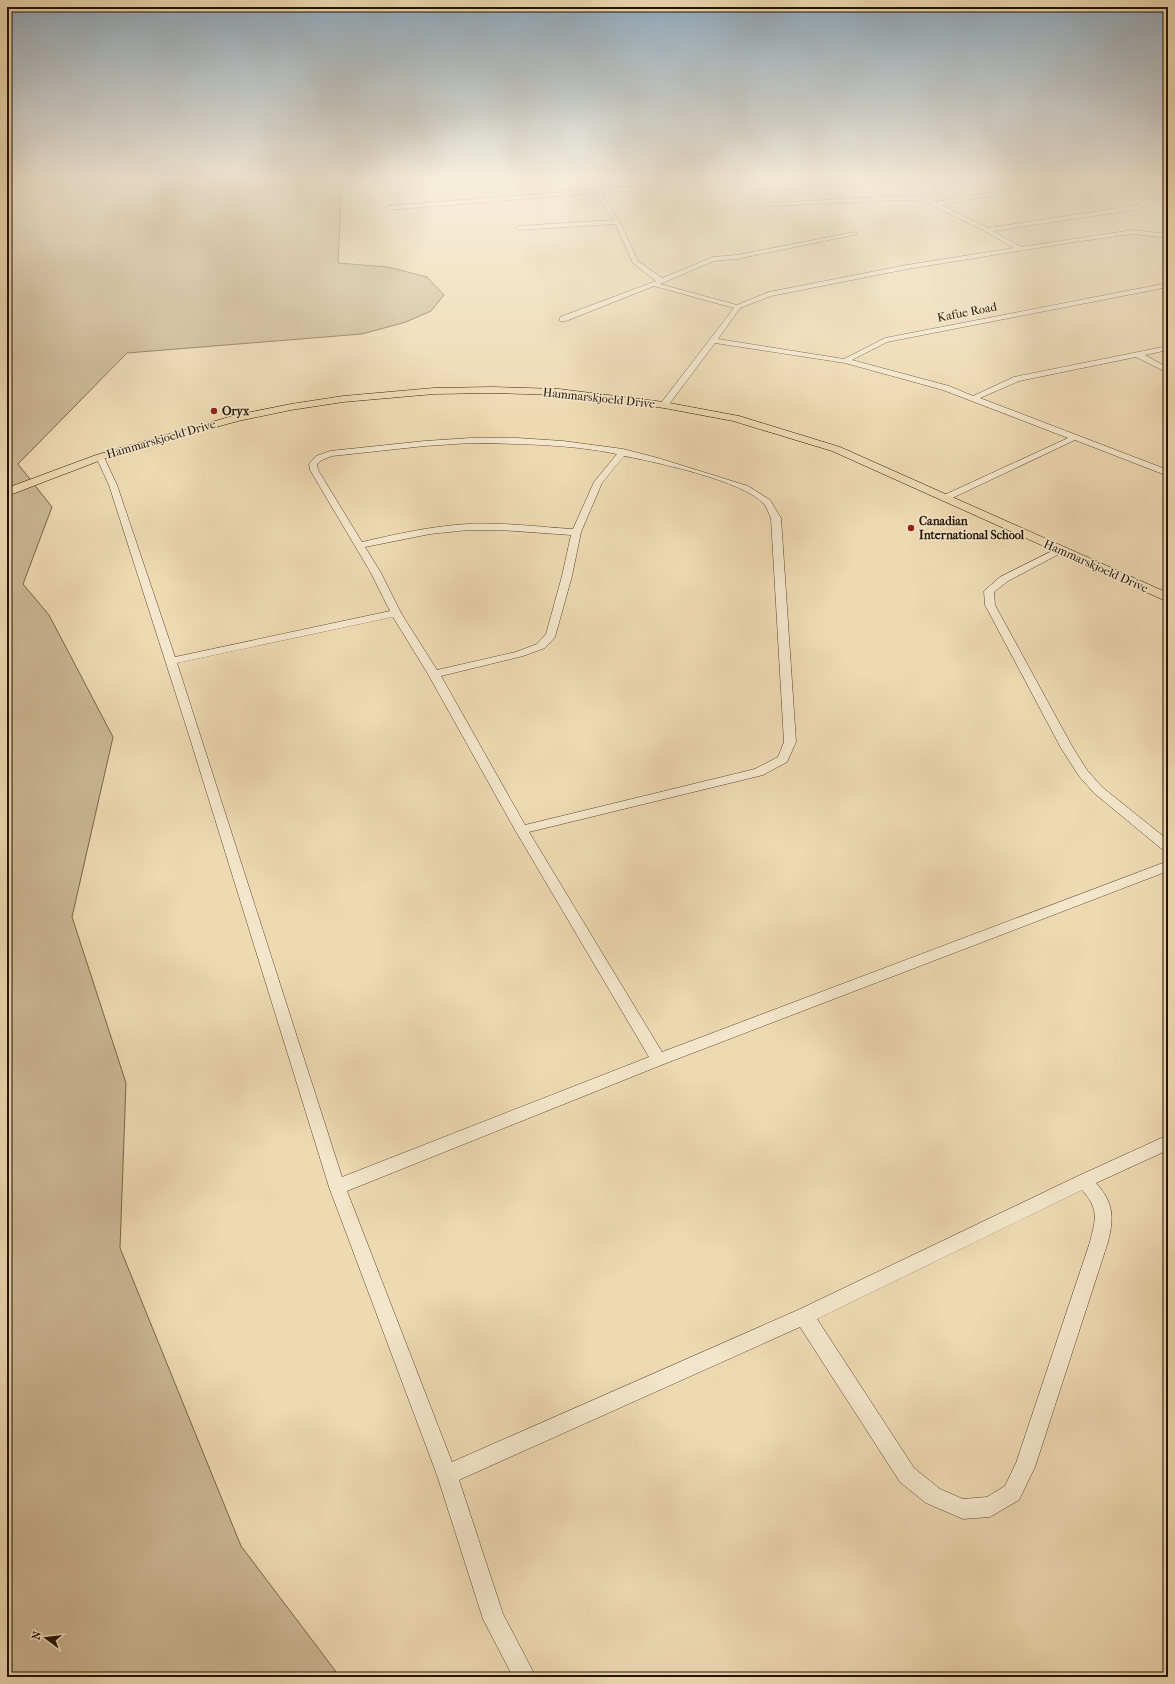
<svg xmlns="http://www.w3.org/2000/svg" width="1175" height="1684" font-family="'IM FELL French Canon',serif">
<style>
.green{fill:#cbb793;stroke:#76654a}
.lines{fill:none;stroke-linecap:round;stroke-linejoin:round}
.minor-casing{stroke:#55442d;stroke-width:1}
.major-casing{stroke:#221301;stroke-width:1}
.minor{fill:#f4e6cc;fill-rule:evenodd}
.major{fill:#eed9b1;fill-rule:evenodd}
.poi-dot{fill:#8f2418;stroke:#f4e6cc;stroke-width:1.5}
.labels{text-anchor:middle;stroke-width:3;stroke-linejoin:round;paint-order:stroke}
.far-street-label{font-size:12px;fill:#221301;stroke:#f4e6cc}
.far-poi-label{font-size:12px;font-weight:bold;fill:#221301;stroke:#f4e6cc;text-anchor:start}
</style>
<rect width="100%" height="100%" fill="#eed9b1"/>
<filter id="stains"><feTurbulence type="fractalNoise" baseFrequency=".005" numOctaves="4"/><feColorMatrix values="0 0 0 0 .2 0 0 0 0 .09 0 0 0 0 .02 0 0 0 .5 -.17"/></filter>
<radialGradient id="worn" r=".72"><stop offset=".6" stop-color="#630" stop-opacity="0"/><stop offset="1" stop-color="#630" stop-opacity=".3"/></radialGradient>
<polygon class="green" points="7,180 342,180 338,263 388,267 427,277 444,295 431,311 406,322 362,334 127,353 18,464 52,507 23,584 49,615 113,737 72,917 126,1083 120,1248 241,1546 340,1677 7,1677"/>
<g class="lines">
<g class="minor-casing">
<g id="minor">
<polygon points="717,180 743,180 740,182 602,193 604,198 620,222 638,261 662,278 713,257 737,255 855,232 858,234 737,259 714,261 660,284 737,305 769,292 907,265 1014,248 985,231 923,201 898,200 772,206 769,204 770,203 898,196 924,197 935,202 1063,180 1077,180 941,205 988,228 1138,205 1168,189 1168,193 1139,209 993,231 1021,247 1133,230 1168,234 1168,238 1133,234 1074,242 907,269 771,296 740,308 718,339 844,359 885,338 1168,283 1168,287 887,342 852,360 949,386 973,396 1014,377 1168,346 1168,350 1145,355 1168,368 1168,373 1136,357 1019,381 980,398 1168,470 1168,476 1075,440 948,500 942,500 940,498 942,496 1068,438 943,390 845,363 715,343 667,407 661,407 661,403 734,308 654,286 566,321 560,321 560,317 656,281 633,263 615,224 519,230 516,228 519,226 613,220 598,198 597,193 387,210 384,208 387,206"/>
<path d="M 471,438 L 517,438 L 563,441 L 623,449 L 658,458 L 748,486 L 770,500 L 781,518 L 796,742 L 787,762 L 763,775 L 529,832 L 662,1052 L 1168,861 L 1168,871 L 664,1064 L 347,1191 L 452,1462 L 798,1310 L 1078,1176 L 1168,1135 L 1168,1150 L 1096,1183 C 1114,1203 1114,1217 1108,1242 L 1035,1467 L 1019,1500 L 990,1517 L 963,1519 L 926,1503 L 900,1482 L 800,1327 L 459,1480 L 503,1614 L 536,1677 L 513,1677 L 483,1619 L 437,1475 L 329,1187 L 188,732 L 109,485 L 96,457 L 100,454 L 103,455 L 117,485 L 175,657 L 390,611 L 371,573 L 310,470 L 309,464 L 316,456 L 330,451 L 425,441 ZM 471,443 C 520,444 569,444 617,454 L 594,482 L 573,529 C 538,527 503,522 468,524 C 432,526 397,534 362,542 L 318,470 L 317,464 L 322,460 L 332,456 L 425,446 ZM 624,456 C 656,462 744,481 764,504 C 767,508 769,514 771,518 L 784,742 L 778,757 L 755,769 L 525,825 L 441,676 L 523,656 L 545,648 L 555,637 L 572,576 L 581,532 L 602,483 ZM 469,530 L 500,530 L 571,535 L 562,576 L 546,634 L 537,644 L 516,652 L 437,670 L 401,613 L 381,573 L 365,547 L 430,534 ZM 393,617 L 428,674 L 515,830 L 649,1057 L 342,1177 L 177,663 ZM 1082,1190 C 1099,1209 1096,1218 1090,1242 L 1016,1463 L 1005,1486 L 987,1497 L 963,1499 L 940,1489 L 914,1468 L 817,1319 Z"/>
<polygon points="1060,547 1063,548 1065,550 1063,552 1008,581 994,592 995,605 1073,748 1087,770 1102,787 1168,840 1168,851 1163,850 1094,793 1079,776 1061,748 985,605 984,591 1000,577"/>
</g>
</g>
<g class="major-casing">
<polygon id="major" points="492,387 559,389 664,402 739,416 840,447 1168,593 1168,602 832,451 733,421 664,408 559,395 492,393 434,394 343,402 291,410 238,421 147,446 104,459 7,496 7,488 96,455 236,415 291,404 343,396 434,388"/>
</g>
<use href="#minor" class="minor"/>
<use href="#major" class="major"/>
</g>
<linearGradient id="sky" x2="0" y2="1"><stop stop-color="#8fa8ba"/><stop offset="0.43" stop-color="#f7eedc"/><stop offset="1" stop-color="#f7eedc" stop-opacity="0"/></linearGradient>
<rect width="1175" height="416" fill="url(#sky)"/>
<g class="poi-dot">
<circle cx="214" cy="411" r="4"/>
<circle cx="911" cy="528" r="4"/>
</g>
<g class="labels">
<g class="far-street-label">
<text transform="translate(967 312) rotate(-11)" y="4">Kafue Road</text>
<text transform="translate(599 398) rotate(6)" y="4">Hammarskjoeld Drive</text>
<text transform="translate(161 439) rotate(-16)" y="4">Hammarskjoeld Drive</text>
<text transform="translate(1096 566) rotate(24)" y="4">Hammarskjoeld Drive</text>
</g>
<g class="far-poi-label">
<text x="222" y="415">Oryx</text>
<text x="919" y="525">Canadian<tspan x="919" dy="14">International School</tspan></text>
</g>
</g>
<rect width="1175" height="1684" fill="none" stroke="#eed9b1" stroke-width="24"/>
<rect x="8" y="8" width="1159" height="1668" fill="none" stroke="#221301" stroke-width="2"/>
<rect x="12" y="12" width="1151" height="1660" fill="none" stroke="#221301"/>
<g transform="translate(46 1638) rotate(285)" stroke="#f4e6cc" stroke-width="3" paint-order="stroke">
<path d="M0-3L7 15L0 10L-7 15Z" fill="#221301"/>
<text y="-6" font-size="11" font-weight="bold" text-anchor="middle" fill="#221301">N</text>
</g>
<rect width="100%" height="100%" filter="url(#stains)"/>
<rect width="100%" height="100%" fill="url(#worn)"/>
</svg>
